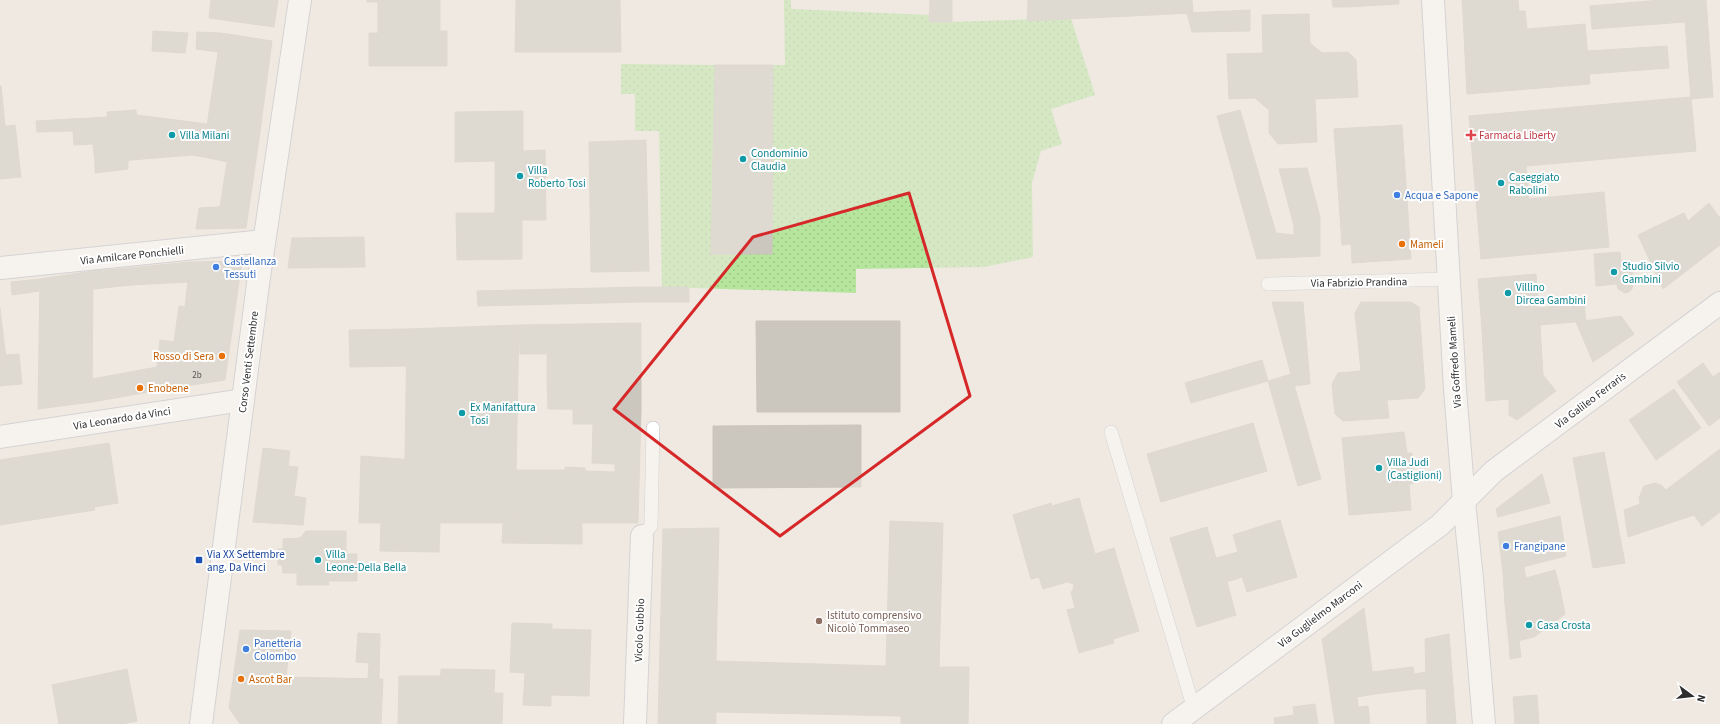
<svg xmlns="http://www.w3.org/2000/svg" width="1720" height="724" font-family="'Source Sans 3',sans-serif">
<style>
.park{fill:url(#park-dots)}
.building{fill:#cbc7bf;stroke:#cbc5ba}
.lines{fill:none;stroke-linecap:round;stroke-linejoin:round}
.service-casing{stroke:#b4b7c1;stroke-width:14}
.minor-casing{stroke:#b4b7c1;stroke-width:24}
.tertiary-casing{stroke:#b4b7c1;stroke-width:24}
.service{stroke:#fff;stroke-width:13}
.minor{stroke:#fff;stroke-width:22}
.tertiary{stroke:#fff;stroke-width:22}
.marked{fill:none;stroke:#d62828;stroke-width:3;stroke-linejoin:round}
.culture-dot{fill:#0f9aa8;stroke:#fff;stroke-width:1.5}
.health-dot{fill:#e0444e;stroke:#fff;stroke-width:1.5}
.shop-dot{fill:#3f7fe0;stroke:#fff;stroke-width:1.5}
.food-dot{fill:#e8710a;stroke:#fff;stroke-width:1.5}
.transit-dot{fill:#1a4fb4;stroke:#fff;stroke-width:1.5}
.education-dot{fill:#8d6e63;stroke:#fff;stroke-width:1.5}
.labels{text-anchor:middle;stroke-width:4;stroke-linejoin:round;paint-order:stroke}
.number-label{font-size:9px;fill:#555452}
.culture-label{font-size:11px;fill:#0d838f;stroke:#fff;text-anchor:start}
.health-label{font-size:11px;fill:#be3a42;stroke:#fff;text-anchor:start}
.shop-label{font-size:11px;fill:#366cbe;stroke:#fff;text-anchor:start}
.food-label{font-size:11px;fill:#c56008;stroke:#fff;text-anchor:start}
.street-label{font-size:11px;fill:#2e2e2e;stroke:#fff}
.transit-label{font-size:11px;fill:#164399;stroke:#fff;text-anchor:start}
.education-label{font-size:11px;fill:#785e54;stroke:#fff;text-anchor:start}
</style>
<defs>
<pattern id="park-dots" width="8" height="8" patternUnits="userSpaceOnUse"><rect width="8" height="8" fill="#b6e59e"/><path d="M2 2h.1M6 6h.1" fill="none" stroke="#9dc588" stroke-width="1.8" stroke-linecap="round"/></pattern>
</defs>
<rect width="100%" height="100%" fill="#efe9e1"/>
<polygon class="park" points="784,0 791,0 791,9 930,15 952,22 1071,18 1095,95 1051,109 1062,144 1041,151 1032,183 1033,257 984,267 856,269 856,293 662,287 659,131 635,131 635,94 621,94 621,64 715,65 711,253 772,253 773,65 785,65"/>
<g class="building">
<polygon points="211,0 278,0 274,27 209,18"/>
<polygon points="367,0 440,0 440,31 447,31 447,66 369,66 369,33 378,33 378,2 367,2"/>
<polygon points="516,0 620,0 621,52 515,52"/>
<polygon points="930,0 952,0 952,22 929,22"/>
<polygon points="1028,0 1192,0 1193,13 1027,21"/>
<polygon points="1332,0 1347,0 1347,7 1333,7"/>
<polygon points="1347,0 1399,0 1399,4 1347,7"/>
<polygon points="1462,0 1518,0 1519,11 1463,15"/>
<polygon points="1661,0 1706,0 1713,97 1691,99 1685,22 1592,29 1590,6"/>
<polygon points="1250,10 1250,31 1192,32 1187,13"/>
<polygon points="1519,11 1525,11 1527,29 1585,24 1590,84 1467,94 1463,15"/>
<polygon points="1309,14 1310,43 1322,53 1348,52 1356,60 1358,97 1315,99 1317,142 1278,144 1269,133 1269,110 1255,98 1229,99 1227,54 1263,53 1262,15"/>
<polygon points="153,31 188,33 185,53 152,51"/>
<polygon points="197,32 221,33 218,52 196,49"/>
<polygon points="221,33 272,41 259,139 205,139"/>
<polygon points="1667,46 1669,68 1589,74 1587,51"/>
<polygon points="715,65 773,65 772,254 711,254"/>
<polygon points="0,86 1,86 5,126 0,127"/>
<polygon points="1691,97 1696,151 1526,166 1529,199 1604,192 1609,247 1481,259 1469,116"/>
<polygon points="136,110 139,149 109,151 107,112"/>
<polygon points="1240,110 1276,233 1294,235 1294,226 1279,169 1307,168 1320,217 1320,256 1257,259 1217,116"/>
<polygon points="523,111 523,151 545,150 546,220 522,220 522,259 457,260 456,213 495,213 495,161 455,162 455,112"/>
<polygon points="137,115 207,124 205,139 212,139 209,158 192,155 95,163 93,144 74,145 72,119 107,117 109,151 139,149"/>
<polygon points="72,119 73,131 37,132 36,121"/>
<polygon points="15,125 21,177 0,179 0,127"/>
<polygon points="1402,125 1411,259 1352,263 1351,244 1342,245 1334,129"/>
<polygon points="212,139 259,139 246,228 196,229 199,208 220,207 227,162 209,158"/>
<polygon points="646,140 649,271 591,272 589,142"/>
<polygon points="128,160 128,169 95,173 95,163"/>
<polygon points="1709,203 1720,218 1720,245 1663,289 1638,235 1684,213 1688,221"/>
<polygon points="364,237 365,267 288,268 292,238"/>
<polygon points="1620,252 1621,261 1631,260 1633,283 1632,289 1629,292 1625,293 1618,289 1617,284 1596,286 1594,254"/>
<polygon points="242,261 225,380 172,388 178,342 174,342 179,306 185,307 190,262"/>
<polygon points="190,262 188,282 131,285 129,268"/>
<polygon points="129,268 131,285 94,289 93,271"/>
<polygon points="93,271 92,402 38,409 40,279"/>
<polygon points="1536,274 1540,325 1482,330 1478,279"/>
<polygon points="40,279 39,291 12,295 11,282"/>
<polygon points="641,287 689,287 689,302 642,302"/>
<polygon points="641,287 642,302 478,306 477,291"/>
<polygon points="1272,302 1303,302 1310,384 1294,386"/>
<polygon points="1361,302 1411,302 1419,307 1425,389 1418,398 1387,400 1389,418 1343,421 1335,414 1332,384 1338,373 1361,371 1355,313"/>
<polygon points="1584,303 1586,321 1540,325 1538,308"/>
<polygon points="0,308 9,385 0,386"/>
<polygon points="1621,316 1634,334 1593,362 1576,322"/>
<polygon points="756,321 900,321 900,412 757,412"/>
<polygon points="641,323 641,354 520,354 519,325"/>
<polygon points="519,325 515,523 440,523 441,462 405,460 407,329"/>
<polygon points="1540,325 1543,375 1556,391 1517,420 1509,415 1509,399 1486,401 1482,330"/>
<polygon points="407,329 407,366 350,367 349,330"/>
<polygon points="160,340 178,342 172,388 92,402 92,379 157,367"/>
<polygon points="19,354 22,384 9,385 6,355"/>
<rect x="547" y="354" width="94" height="30"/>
<polygon points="1262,360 1268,381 1191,403 1185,383"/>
<polygon points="1703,363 1713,377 1720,372 1720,418 1709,426 1677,382"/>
<polygon points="1291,374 1321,479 1298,486 1268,381"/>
<polygon points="547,384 641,384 641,410 548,409"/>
<polygon points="1674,389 1701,428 1656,460 1629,420"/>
<polygon points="573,410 641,410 638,523 515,523 516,470 565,470 565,467 585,468 585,471 615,472 615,464 592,463 593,424 573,424"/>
<polygon points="1253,423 1267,471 1161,502 1147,454"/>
<polygon points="861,425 861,487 713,488 713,426"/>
<polygon points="1404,432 1407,453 1412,453 1414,483 1409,484 1411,510 1349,515 1342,438"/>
<polygon points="109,443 118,503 94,507 95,510 0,525 0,460"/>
<polygon points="263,448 290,451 288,466 298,467 294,496 306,498 303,525 253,522"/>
<polygon points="1720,449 1720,512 1702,526 1694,515 1628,537 1624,510 1640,504 1639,498 1644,486 1655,483 1661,485 1666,490"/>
<polygon points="1604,452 1625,563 1593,568 1573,458"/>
<polygon points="361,456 441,462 440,523 359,523"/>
<polygon points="1542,474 1550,503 1498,517 1496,509"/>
<polygon points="1079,498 1095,554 1114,548 1139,631 1113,639 1114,643 1079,653 1067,610 1075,608 1071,592 1073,590 1074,584 1067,582 1043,589 1039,577 1031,579 1013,515 1051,503 1052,506"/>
<polygon points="1560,516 1566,556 1503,572 1498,532"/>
<polygon points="1280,520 1297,577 1247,592 1242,577 1227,582 1236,615 1197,627 1170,538 1207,527 1216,558 1238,552 1233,535"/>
<polygon points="890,521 943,523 939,667 969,667 968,724 901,724 901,716 716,712 716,724 658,724 663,529 719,528 716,661 886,666"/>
<polygon points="381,523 440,523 439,552 380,551"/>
<polygon points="515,523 582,523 582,544 502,543 503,524"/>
<polygon points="306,531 346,531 346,554 357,554 357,581 328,581 329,585 297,585 297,573 283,573 282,565 278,565 278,549 283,549 283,539 300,538"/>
<polygon points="1524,567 1526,578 1555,570 1560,589 1505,605 1503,572"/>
<polygon points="1560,589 1565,614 1534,637 1509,643 1505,605"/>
<polygon points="1364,608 1375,694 1357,697 1360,724 1335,724 1322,639"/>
<polygon points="512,623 552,624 552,629 591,630 589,696 551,695 551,706 523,705 525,673 510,672"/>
<polygon points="240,630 291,631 286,677 383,679 381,724 240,724 229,708"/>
<polygon points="358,633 380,634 379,679 368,679 369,663 356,662"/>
<polygon points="1449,634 1456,724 1427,724 1425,639"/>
<polygon points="1519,641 1521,657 1510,659 1509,643"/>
<polygon points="1413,667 1416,689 1375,694 1372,672"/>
<polygon points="127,669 137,721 122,724 59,724 52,685"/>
<polygon points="441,669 495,670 494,693 503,693 502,724 439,724"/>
<polygon points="1426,672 1427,689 1416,689 1414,674"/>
<polygon points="399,676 441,676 439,724 398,724"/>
<polygon points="1537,695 1539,724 1515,724 1513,697"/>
<polygon points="1315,704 1318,724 1275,724 1274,718 1294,715 1293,707"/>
<polygon points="1368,706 1370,724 1360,724 1358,707"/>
</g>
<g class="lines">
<g class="service-casing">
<g id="service">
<polyline points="1268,284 1449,279"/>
<polyline points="1111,432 1194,709"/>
<polyline points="642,536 651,526 653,428"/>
</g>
</g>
<g class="minor-casing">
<g id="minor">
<polyline points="0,268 264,241"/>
<polyline points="0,437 243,400"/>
<polyline points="635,724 642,536"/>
<polyline points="1173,724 1440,525 1494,471 1720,303"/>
</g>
</g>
<g class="tertiary-casing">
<g id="tertiary">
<polyline points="1433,0 1455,389 1464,502 1472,579 1484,724"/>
<polyline points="201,724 258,284 300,0"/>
</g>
</g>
<use href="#service" class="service"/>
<use href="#minor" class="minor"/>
<use href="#tertiary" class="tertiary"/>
</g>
<path d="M0 0H1720V724H0ZM 909,193 L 970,396 L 780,536 L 614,409 L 753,237 Z" fill="#efe9e1" fill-opacity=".55" fill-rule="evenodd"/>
<path class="marked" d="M 909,193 L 970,396 L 780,536 L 614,409 L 753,237 Z"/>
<g class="culture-dot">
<circle cx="172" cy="135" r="4"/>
<circle cx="743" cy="159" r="4"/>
<circle cx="520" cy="176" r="4"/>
<circle cx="1501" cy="183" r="4"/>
<circle cx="1614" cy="272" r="4"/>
<circle cx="1508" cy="293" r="4"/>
<circle cx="462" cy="413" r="4"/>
<circle cx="1379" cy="468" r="4"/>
<circle cx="318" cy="560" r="4"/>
<circle cx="1529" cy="625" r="4"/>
</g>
<path class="health-dot" d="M1469 129h4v4h4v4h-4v4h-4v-4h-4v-4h4z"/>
<g class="shop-dot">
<circle cx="1397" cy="195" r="4"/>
<circle cx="216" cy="267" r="4"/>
<circle cx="1506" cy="546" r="4"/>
<circle cx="246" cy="649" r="4"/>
</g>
<g class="food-dot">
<circle cx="1402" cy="244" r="4"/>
<circle cx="222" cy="356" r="4"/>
<circle cx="140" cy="388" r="4"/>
<circle cx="241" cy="679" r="4"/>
</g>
<rect class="transit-dot" x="195" y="556" width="8" height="8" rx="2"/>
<circle class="education-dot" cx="819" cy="621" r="4"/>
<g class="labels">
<g class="number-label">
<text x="197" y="378">2b</text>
</g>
<g class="culture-label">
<text x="180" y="139">Villa Milani</text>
<text x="751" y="157">Condominio<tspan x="751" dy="13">Claudia</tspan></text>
<text x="528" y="174">Villa<tspan x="528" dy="13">Roberto Tosi</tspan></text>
<text x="1509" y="181">Caseggiato<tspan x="1509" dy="13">Rabolini</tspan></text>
<text x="1622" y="270">Studio Silvio<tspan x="1622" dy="13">Gambini</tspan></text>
<text x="1516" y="291">Villino<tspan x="1516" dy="13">Dircea Gambini</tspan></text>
<text x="470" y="411">Ex Manifattura<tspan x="470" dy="13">Tosi</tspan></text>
<text x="1387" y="466">Villa Judi<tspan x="1387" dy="13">(Castiglioni)</tspan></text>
<text x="326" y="558">Villa<tspan x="326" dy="13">Leone-Della Bella</tspan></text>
<text x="1537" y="629">Casa Crosta</text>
</g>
<g class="health-label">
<text x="1479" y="139">Farmacia Liberty</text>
</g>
<g class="shop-label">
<text x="1405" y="199">Acqua e Sapone</text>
<text x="224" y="265">Castellanza<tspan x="224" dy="13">Tessuti</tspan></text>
<text x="1514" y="550">Frangipane</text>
<text x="254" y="647">Panetteria<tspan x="254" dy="13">Colombo</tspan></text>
</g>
<g class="food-label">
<text x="1410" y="248">Mameli</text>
<text x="214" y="360" text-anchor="end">Rosso di Sera</text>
<text x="148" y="392">Enobene</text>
<text x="249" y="683">Ascot Bar</text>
</g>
<g class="street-label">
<text transform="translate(132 255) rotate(-6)" y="4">Via Amilcare Ponchielli</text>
<text transform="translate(1359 282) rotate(-1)" y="4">Via Fabrizio Prandina</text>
<text transform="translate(248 362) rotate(-83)" y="4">Corso Venti Settembre</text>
<text transform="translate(1454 362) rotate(-94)" y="4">Via Goffredo Mameli</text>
<text transform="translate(1590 400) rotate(-37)" y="4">Via Galileo Ferraris</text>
<text transform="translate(122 418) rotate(-9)" y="4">Via Leonardo da Vinci</text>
<text transform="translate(1320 614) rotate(-37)" y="4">Via Guglielmo Marconi</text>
<text transform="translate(639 630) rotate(-88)" y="4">Vicolo Gubbio</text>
</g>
<g class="transit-label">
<text x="207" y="558">Via XX Settembre<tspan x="207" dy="13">ang. Da Vinci</tspan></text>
</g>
<g class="education-label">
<text x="827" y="619">Istituto comprensivo<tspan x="827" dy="13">Nicolò Tommaseo</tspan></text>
</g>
</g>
<g transform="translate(1692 696) rotate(105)" stroke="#ffffff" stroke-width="3" paint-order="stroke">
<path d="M0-3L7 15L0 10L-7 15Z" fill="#2e2e2e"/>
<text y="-6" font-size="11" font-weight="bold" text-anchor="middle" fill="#2e2e2e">N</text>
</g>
</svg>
